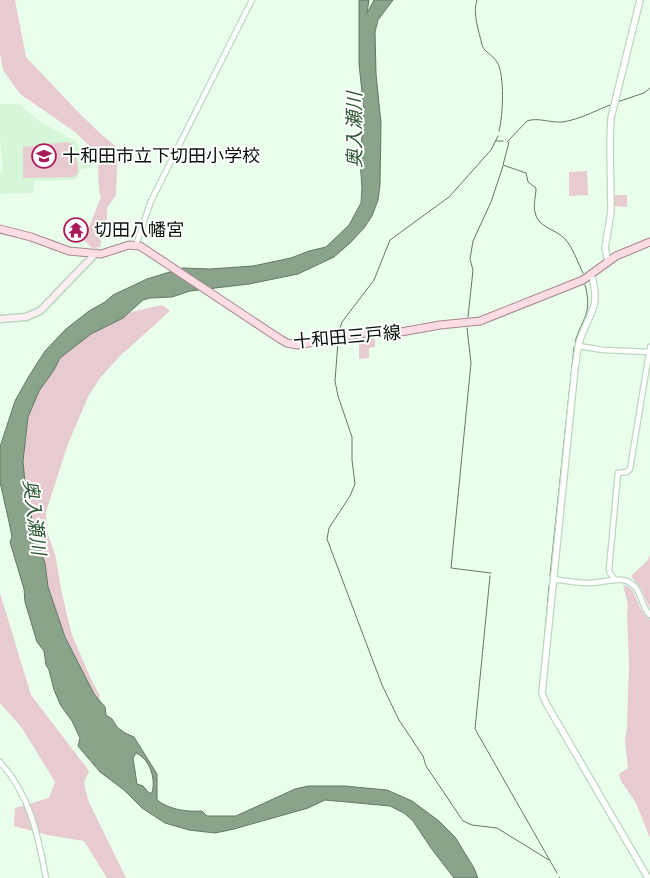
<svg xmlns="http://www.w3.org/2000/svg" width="650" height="878" font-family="'PT Sans','Noto Sans JP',sans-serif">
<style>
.built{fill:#d5f6d7}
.green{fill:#e8cad1}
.water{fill:#89a48b;stroke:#627864;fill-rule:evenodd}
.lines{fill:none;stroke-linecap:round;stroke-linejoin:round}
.stream{stroke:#627864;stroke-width:1}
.minor-casing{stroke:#bdd7bf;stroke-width:7}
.tertiary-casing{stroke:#bdd7bf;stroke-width:8}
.secondary-casing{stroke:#bdd7bf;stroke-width:9}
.primary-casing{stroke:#a7868c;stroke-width:9}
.minor{stroke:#fff;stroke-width:4.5}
.tertiary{stroke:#fff;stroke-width:5.5}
.secondary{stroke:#feeef2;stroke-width:6}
.primary{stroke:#fddce5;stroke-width:7}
.labels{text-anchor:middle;stroke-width:4;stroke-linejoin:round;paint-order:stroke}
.poi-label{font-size:18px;fill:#081109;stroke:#fff;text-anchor:start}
.street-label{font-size:18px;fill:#081109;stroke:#fff}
.water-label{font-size:19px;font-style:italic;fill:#2b5631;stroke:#fff}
</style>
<rect width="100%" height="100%" fill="#e9ffeb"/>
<polygon class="built" points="0,104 19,104 39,121 75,141 92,166 91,168 81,169 76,180 34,181 33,193 0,194 0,172 3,172 0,137"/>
<g class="green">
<path d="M 0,0 L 15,0 L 26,57 L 81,115 L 102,135 L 118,148 L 116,195 L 107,208 L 107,230 L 102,234 L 100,247 L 92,248 L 84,240 L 101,197 C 97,188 99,165 98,154 L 75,132 L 20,94 L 3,70 L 0,53 Z"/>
<polygon points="67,142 71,143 78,165 78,174 73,177 23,178 23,147"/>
<polygon points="587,171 588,195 569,196 569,172"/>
<polygon points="614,195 627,195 627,207 614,206"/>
<polygon points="162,305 170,311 120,356 100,378 88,397 68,444 46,512 47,532 55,554 62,594 72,635 90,677 100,696 98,700 94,694 65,637 48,587 45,563 32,529 31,511 26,494 23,461 28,417 39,391 54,370 60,358 68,351 91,334 122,318 131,312"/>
<polygon points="375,338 375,347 369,348 369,358 359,359 359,340"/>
<polygon points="650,554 650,608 641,589 631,576 648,560"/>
<path d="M 623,585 C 636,587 636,601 642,611 C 644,614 647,617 650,620 L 650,838 L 636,803 L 621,781 L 619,774 L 628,768 L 625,741 L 627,726 L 629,665 L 627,613 L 628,605 Z"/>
<polygon points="0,593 31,695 89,771 84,782 88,800 126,878 107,878 84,841 47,835 14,826 15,808 49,798 55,782 22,728 0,703"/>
</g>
<path class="water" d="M 359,0 L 369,0 L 367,13 L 374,0 L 393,0 L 378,20 L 375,32 L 376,74 L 381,123 L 380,185 L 378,200 L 372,216 L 364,228 L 350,243 L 334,257 L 298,274 L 249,284 L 190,291 L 172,297 L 150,298 L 143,300 L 123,318 L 91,334 L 60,358 L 54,370 L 39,391 L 28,417 L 23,461 L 26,494 L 31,511 L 32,529 L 45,563 L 48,587 L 65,637 L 94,694 L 105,707 L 106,715 L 112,719 L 117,727 L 125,733 L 134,737 L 157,774 L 157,800 C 170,810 187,812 202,811 L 207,816 L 236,816 L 295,789 L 308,786 L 344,786 L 387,790 L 412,801 L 439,821 L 455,837 L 474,868 L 478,878 L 454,878 L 431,848 L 413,821 L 404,813 L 390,806 L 325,800 L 308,808 L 234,829 L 215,833 L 189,830 L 165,823 L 142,808 L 124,790 L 100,772 L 78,746 L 80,738 L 72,721 L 61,706 L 54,690 L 49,670 L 46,665 L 44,651 L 37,642 L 25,602 L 24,589 L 10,542 L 12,537 L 9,522 L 0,482 L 0,447 L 15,401 L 29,376 L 45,351 L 66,329 L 89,311 L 105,302 L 113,295 L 147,279 L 183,268 L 210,269 L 253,266 L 291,258 L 309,251 L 326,247 L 349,225 L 361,203 L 362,188 L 360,161 L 364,111 L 359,64 ZM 136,753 C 150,759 156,779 152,793 L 149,793 L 143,786 L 137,784 L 133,758 Z"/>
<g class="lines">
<g class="stream">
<path d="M 477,0 C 472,13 479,31 482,45 C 485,53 493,55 497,62 C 505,74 503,117 499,131"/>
<polyline points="617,102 644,93 650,88"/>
<polyline points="496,141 503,141"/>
<path d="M 507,142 L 527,121 C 538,117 550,123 562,122 C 578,120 595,111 610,105"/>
<path d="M 509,142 L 503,165 L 526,173 L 528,182 L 536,188 C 536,196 533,205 535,212 C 537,227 555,229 564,238 C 573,247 577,261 583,273"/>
<polyline points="468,317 473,270 470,259 473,241 491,202 503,166"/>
<polyline points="467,328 471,363 451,568 491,573"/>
<polyline points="338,334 342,322 374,280 390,240 449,197 491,150 498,136"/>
<polyline points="338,342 335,381 338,396 352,437 352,460 355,484 350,496 329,528 327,539 382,685 399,720 423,756 426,766 463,821 472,825 497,828 549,860"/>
<path d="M 575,342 C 582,318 593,314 585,285"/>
<polyline points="550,575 574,347"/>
<polyline points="490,576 475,729 557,873"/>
<polyline points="543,655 549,586"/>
<polyline points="540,694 542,702"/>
<polyline points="559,877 560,878"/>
</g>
<g class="minor-casing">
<g id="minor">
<polyline points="136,245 151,201 252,0"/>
<polyline points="579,346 603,350 650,352"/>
<path d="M 553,579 C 565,581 577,583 588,583 C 605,584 623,572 636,588 C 642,596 642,607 650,615"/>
<polyline points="614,579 610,573 609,569 618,473 627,472 630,469 650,347"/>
<path d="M 0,762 C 30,795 38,835 46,878"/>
</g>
</g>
<g class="tertiary-casing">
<g id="tertiary">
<polyline points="608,262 605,248 611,212 610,141 611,118 640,0"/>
<path d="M 591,274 C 601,305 591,311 581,337 C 577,347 577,358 575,368 L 542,693 L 546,703 L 648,878"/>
</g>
</g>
<g class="secondary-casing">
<polyline id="secondary" points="0,319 26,317 40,311 96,253"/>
</g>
<g class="primary-casing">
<polyline id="primary" points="0,229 31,237 69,251 101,254 129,245 140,246 280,339 287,343 297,345 358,334 376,332 401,332 440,325 480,321 583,280 616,256 650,242"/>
</g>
<use href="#minor" class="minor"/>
<use href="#tertiary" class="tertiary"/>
<use href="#secondary" class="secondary"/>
<use href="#primary" class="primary"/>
</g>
<defs>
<g id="school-ring" transform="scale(1.25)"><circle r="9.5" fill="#fff" stroke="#aa1b59" stroke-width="1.5"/><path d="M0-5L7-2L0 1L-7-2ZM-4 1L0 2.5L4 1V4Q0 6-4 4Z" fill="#aa1b59"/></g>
<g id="temple-ring" transform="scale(1.25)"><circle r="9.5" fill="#fff" stroke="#aa1b59" stroke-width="1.5"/><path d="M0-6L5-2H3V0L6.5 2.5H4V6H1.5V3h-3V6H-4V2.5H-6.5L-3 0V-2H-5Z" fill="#aa1b59"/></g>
</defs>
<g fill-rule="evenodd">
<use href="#school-ring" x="44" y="156"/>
<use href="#temple-ring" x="76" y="230"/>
</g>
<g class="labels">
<g class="poi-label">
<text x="62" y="162">十和田市立下切田小学校</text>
<text x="94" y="236">切田八幡宮</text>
</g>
<g class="street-label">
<text transform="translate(347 337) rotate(-5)" y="6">十和田三戸線</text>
</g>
<g class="water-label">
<text transform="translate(354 130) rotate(-90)" y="7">奥入瀬川</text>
<text transform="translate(35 517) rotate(83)" y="7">奥入瀬川</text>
</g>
</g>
</svg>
